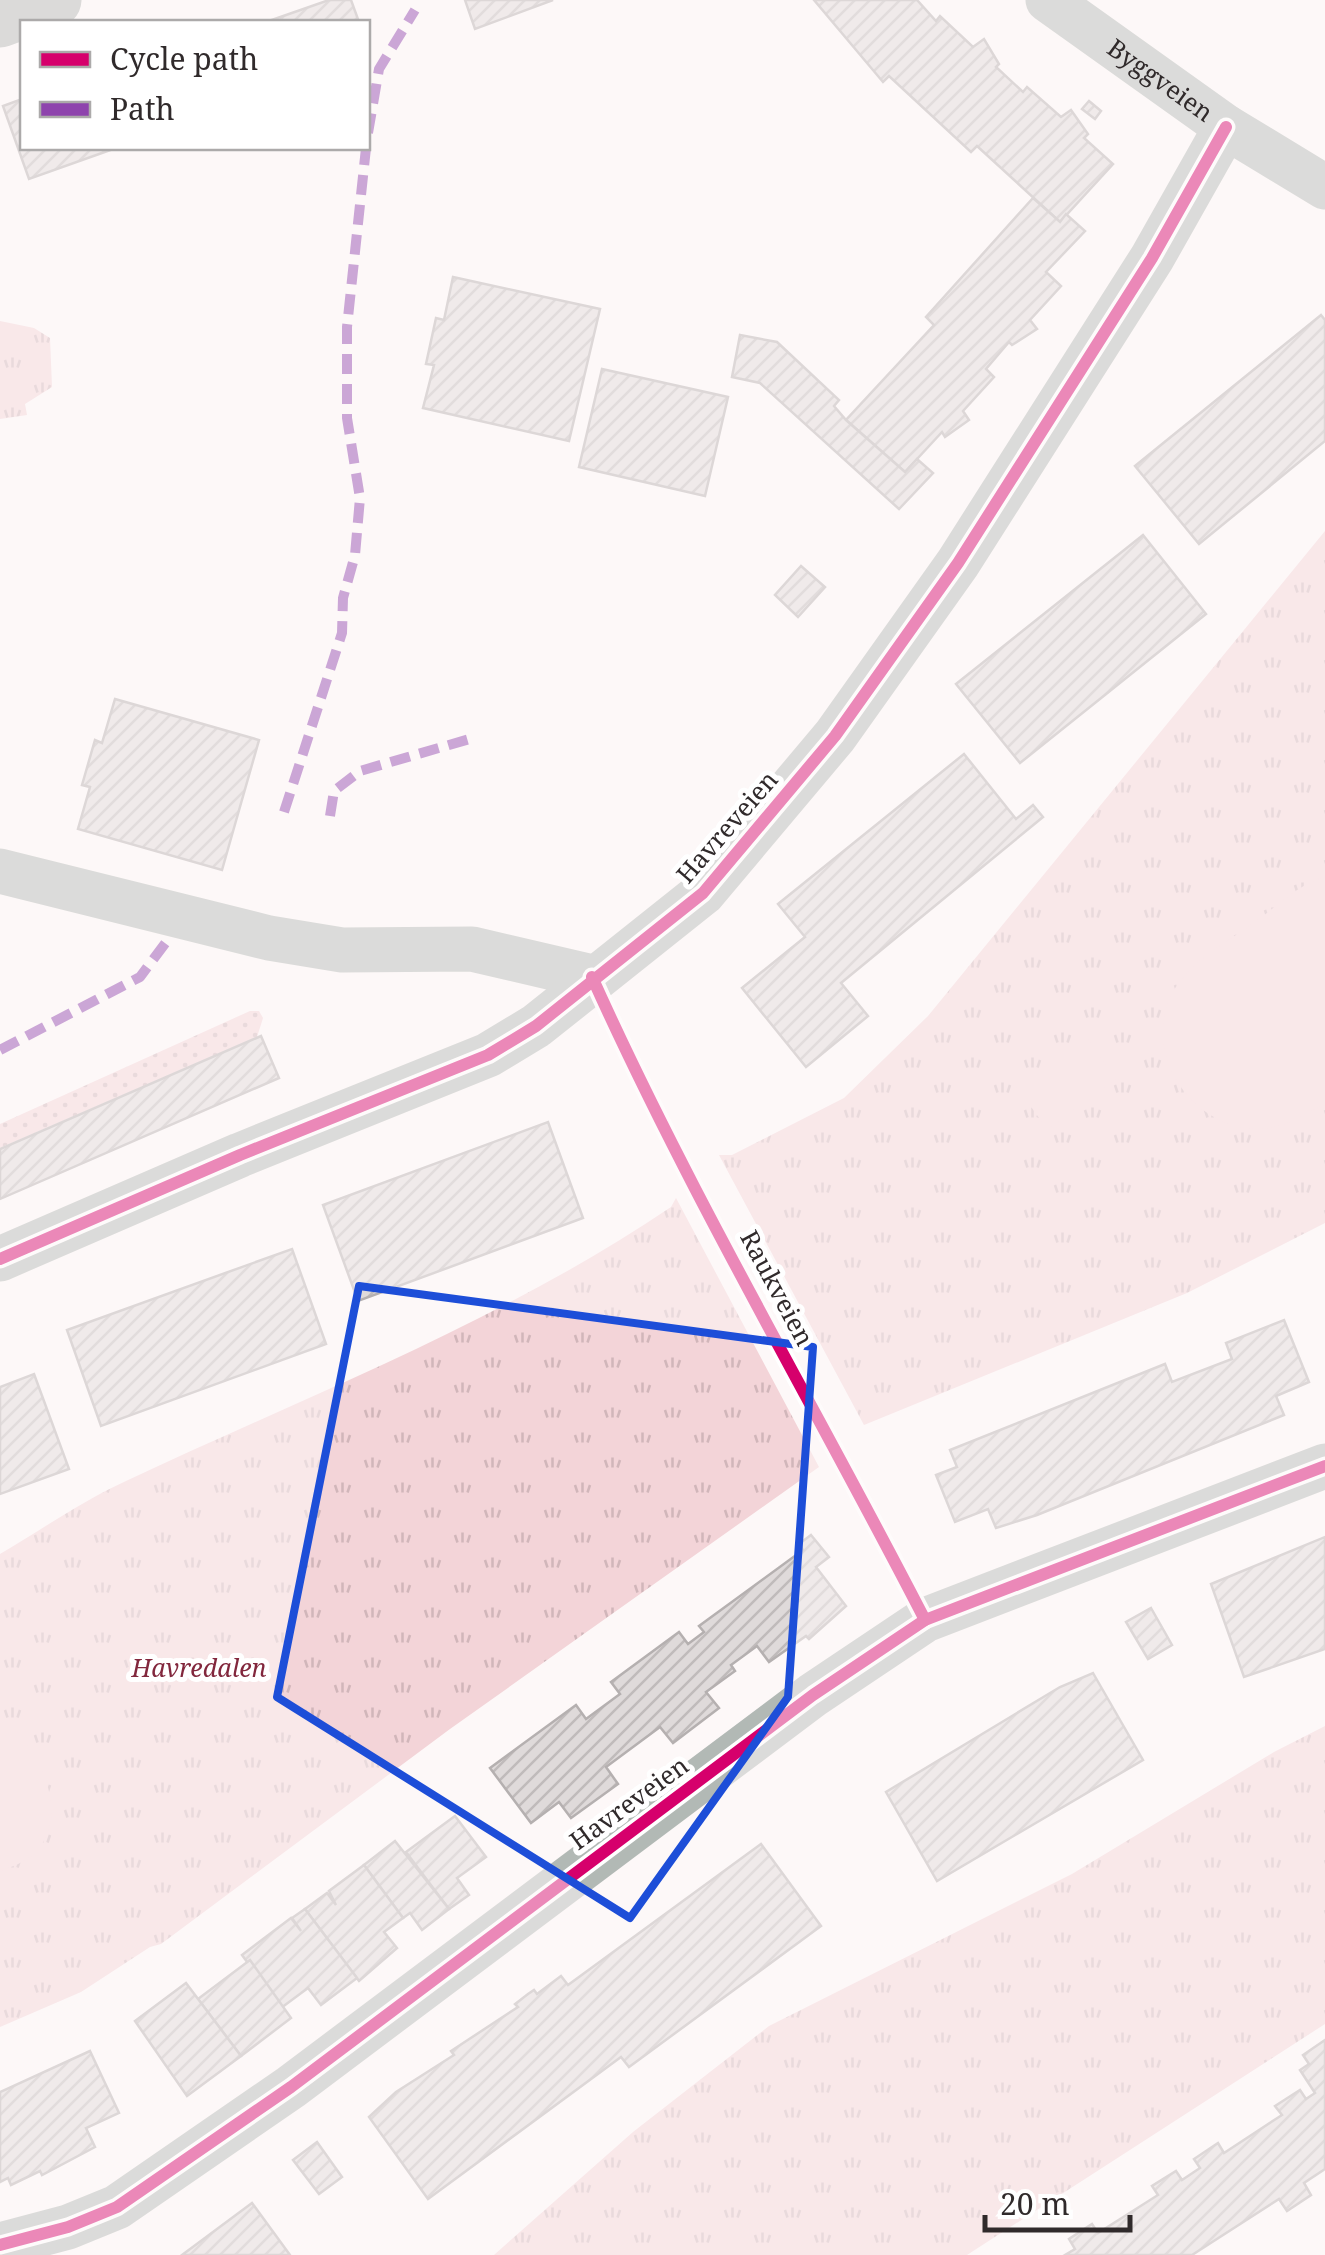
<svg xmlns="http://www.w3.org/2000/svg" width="1325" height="2255" font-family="'Noto Serif',serif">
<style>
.grass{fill:url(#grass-dots)}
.park{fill:url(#park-tufts)}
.pitch{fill:#f3d4d8}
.building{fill:url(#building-hatch);stroke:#b5b0b0;stroke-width:2.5}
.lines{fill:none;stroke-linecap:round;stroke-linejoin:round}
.minor{stroke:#b2b9b5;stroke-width:45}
.secondary{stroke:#b1b7b4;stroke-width:55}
.quiet{stroke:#8e44ad;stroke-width:10;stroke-dasharray:20 10;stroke-linecap:butt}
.cycleway-casing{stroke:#fff;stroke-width:19}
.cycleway{stroke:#d6006c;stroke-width:12}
.marked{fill:none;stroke:#1d4ed8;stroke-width:8;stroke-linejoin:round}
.labels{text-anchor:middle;stroke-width:10;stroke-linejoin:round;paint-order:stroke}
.street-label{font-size:25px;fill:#302a2b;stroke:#fff}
.park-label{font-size:25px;font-style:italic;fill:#82273d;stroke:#fff}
</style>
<defs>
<pattern id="grass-dots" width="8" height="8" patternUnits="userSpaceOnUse" patternTransform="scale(2.5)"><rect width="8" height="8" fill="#f3d4d8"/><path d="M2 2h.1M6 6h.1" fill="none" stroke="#d1b6ba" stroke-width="1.8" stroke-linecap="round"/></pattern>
<pattern id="park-tufts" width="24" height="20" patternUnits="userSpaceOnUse" patternTransform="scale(2.5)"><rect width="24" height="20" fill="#f3d4d8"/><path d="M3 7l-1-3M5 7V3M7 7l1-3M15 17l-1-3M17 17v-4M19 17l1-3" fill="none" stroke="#d1b6ba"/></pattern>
<pattern id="building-hatch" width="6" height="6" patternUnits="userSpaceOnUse" patternTransform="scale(2.5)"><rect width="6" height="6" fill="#dfdada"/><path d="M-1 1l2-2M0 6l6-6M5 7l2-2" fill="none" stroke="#c0bbbb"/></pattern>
</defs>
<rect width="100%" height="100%" fill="#fdf8f8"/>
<polygon class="grass" points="250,1011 259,1011 263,1018 257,1037 0,1148 0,1124"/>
<g class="park">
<polygon points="0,321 34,328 50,338 52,387 25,404 27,415 0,419"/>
<polygon points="1325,531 1325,1223 1187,1293 864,1425 719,1155 732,1155 844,1098 928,1016"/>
<path d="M 676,1198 L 819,1467 L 450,1729 L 161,1944 L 150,1947 L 81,1992 L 0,2027 L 0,1554 C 41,1530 82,1501 126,1481 C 309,1395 503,1321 671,1207 Z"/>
<polygon points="1325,1726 1325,2024 967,2255 494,2255 633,2132 769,2026 1072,1874 1274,1752"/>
</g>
<g class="pitch">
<path d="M 1325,877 L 1325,1103 C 1306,1113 1285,1128 1262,1129 C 1194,1132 1138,1053 1174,990 C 1191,961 1227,942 1255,922 C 1276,907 1300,883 1325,877 Z"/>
<polygon points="1086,1036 1116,1080 1047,1129 1016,1086"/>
<path d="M 0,1715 C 34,1743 75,1811 35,1853 C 26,1862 11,1867 0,1871 Z"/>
</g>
<g class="building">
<polygon points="329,0 351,0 359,22 266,22"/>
<polygon points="465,0 553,0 475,29"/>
<polygon points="814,0 917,0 936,21 940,16 973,47 984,39 999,64 996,67 1023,92 1027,87 1061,117 1071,110 1088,134 1084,138 1113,164 1060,222 977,146 971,152 889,76 883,82"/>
<polygon points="22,99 22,148 116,148 29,179 3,106"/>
<polygon points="1089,101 1101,111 1095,119 1082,109"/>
<polygon points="1033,198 1060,222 1066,214 1085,231 1046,272 1061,286 1030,320 1037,329 1012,345 1009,342 986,369 994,377 963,411 969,420 945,437 942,432 905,472 846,420 934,325 926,317"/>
<polygon points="453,277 600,309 569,441 423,408 434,365 426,364 436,318 444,320"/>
<polygon points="1321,315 1325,320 1325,441 1199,544 1135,466"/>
<polygon points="740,335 777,342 839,400 834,406 846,420 905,472 917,459 933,473 899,509 760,383 732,377"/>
<polygon points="602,369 728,397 705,496 579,467"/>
<polygon points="1143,535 1206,614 1020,763 956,684"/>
<polygon points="801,566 825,587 798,617 775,595"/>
<polygon points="115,699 259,740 222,870 78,829 90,787 82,785 95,740 102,743"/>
<polygon points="964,754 1016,819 1033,805 1043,817 841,983 868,1016 806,1067 742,988 805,937 778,904"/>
<polygon points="261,1036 279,1078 0,1199 0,1149"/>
<polygon points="548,1122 583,1218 358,1301 323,1205"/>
<polygon points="292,1249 326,1344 101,1426 67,1330"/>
<polygon points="1284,1320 1309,1382 1276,1396 1284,1415 1037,1515 996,1528 988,1509 955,1522 936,1475 957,1467 950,1450 1165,1364 1172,1382 1232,1359 1226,1343"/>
<polygon points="34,1374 69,1469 0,1494 0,1387"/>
<polygon points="811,1535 829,1557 816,1567 846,1606 809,1639 806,1636 769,1662 757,1646 731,1665 735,1671 706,1692 719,1708 673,1743 660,1727 606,1767 618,1784 571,1818 559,1802 531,1823 490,1768 576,1705 586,1719 620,1694 611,1682 679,1632 688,1644 704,1632 699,1626 803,1550 799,1544"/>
<polygon points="1325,1537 1325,1649 1244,1677 1211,1584"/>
<polygon points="1151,1608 1172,1645 1148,1659 1126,1622"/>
<polygon points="1093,1673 1143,1760 937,1881 886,1792 1060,1687"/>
<polygon points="455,1816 486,1857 457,1878 469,1895 449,1909 406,1852"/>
<polygon points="395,1841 449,1909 422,1930 410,1913 403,1918 364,1865"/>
<polygon points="761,1844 821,1926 629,2067 621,2057 428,2199 369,2117 396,2092 454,2055 451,2051 518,2007 515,2004 528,1994 534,1990 537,1994 561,1976 568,1985"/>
<polygon points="364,1865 403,1918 384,1932 397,1948 359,1981 305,1909 327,1893 336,1905 329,1891"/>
<polygon points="305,1909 357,1978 321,2005 308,1988 281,2008 242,1955 291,1918 301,1931 292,1918"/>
<polygon points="250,1960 291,2018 241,2056 198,1999"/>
<polygon points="186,1983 241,2056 187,2096 135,2021"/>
<polygon points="1325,2040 1325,2169 1304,2183 1311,2195 1287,2211 1279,2199 1192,2255 1065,2255 1075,2249 1069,2239 1092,2224 1098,2233 1158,2195 1152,2186 1176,2171 1182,2180 1200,2168 1194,2159 1218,2143 1224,2153 1282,2115 1275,2106 1300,2090 1306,2099 1315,2093 1300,2070 1309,2064 1303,2055"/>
<polygon points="90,2051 119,2113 86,2128 95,2147 42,2175 40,2171 11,2185 8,2178 0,2182 0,2092"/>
<polygon points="317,2142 342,2177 319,2194 293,2160"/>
<polygon points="252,2203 290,2255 182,2255"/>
</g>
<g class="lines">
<g class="minor">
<path id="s1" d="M 1048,0 L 1226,127 L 1325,187"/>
<polyline points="0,871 269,938 342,950 472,949 592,977"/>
<polyline points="0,1259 240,1155 488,1055 536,1026 703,893 835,736 958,563 1152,258 1226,127"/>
<polyline points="0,2245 68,2227 117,2207 291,2087 813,1695 925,1620 1325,1466"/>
</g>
<polyline class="secondary" points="0,20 54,0"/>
<g class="quiet">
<polyline points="368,133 379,69 415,10"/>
<polyline points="284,812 342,633 343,598 355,555 360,498 347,418 347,327 366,148"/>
<polyline points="330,816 334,791 360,771 473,738"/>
<polyline points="0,1050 140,977 167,941"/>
</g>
<g class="cycleway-casing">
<g id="cycleway">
<path d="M 592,977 C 691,1197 815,1406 925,1620"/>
<polyline points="0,1259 240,1155 488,1055 536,1026 703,893 835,736 958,563 1152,258 1226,127"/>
<polyline points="0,2245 68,2227 117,2207 291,2087 813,1695 925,1620 1325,1466"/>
</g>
</g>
<use href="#cycleway" class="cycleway"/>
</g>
<path d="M0 0H1325V2255H0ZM 359,1286 L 813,1347 L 788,1697 L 630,1918 L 277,1697 Z" fill="#fdf8f8" fill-opacity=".55" fill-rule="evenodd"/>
<path class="marked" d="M 359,1286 L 813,1347 L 788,1697 L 630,1918 L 277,1697 Z"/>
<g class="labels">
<g class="street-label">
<text dy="9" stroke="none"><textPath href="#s1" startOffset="138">Byggveien</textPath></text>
<text transform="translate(727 827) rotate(-49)" y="9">Havreveien</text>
<text transform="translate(777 1288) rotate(62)" y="9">Raukveien</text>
<text transform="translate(629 1803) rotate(-36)" y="9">Havreveien</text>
</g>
<g class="park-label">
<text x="199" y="1677">Havredalen</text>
</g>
</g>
<rect x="20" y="20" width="350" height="130" fill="#ffffff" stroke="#acaaaa" stroke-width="2.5"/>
<rect x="40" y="52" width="50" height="15" fill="#d6006c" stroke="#acaaaa" stroke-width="2.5"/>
<text x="110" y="70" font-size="30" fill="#302a2b">Cycle path</text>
<rect x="40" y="102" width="50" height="15" fill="#8e44ad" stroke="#acaaaa" stroke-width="2.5"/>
<text x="110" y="120" font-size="30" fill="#302a2b">Path</text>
<path d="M985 2215v15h145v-15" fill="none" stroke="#302a2b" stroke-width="5"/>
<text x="1000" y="2215" font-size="30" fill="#302a2b" stroke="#ffffff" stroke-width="8" paint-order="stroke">20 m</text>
</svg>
